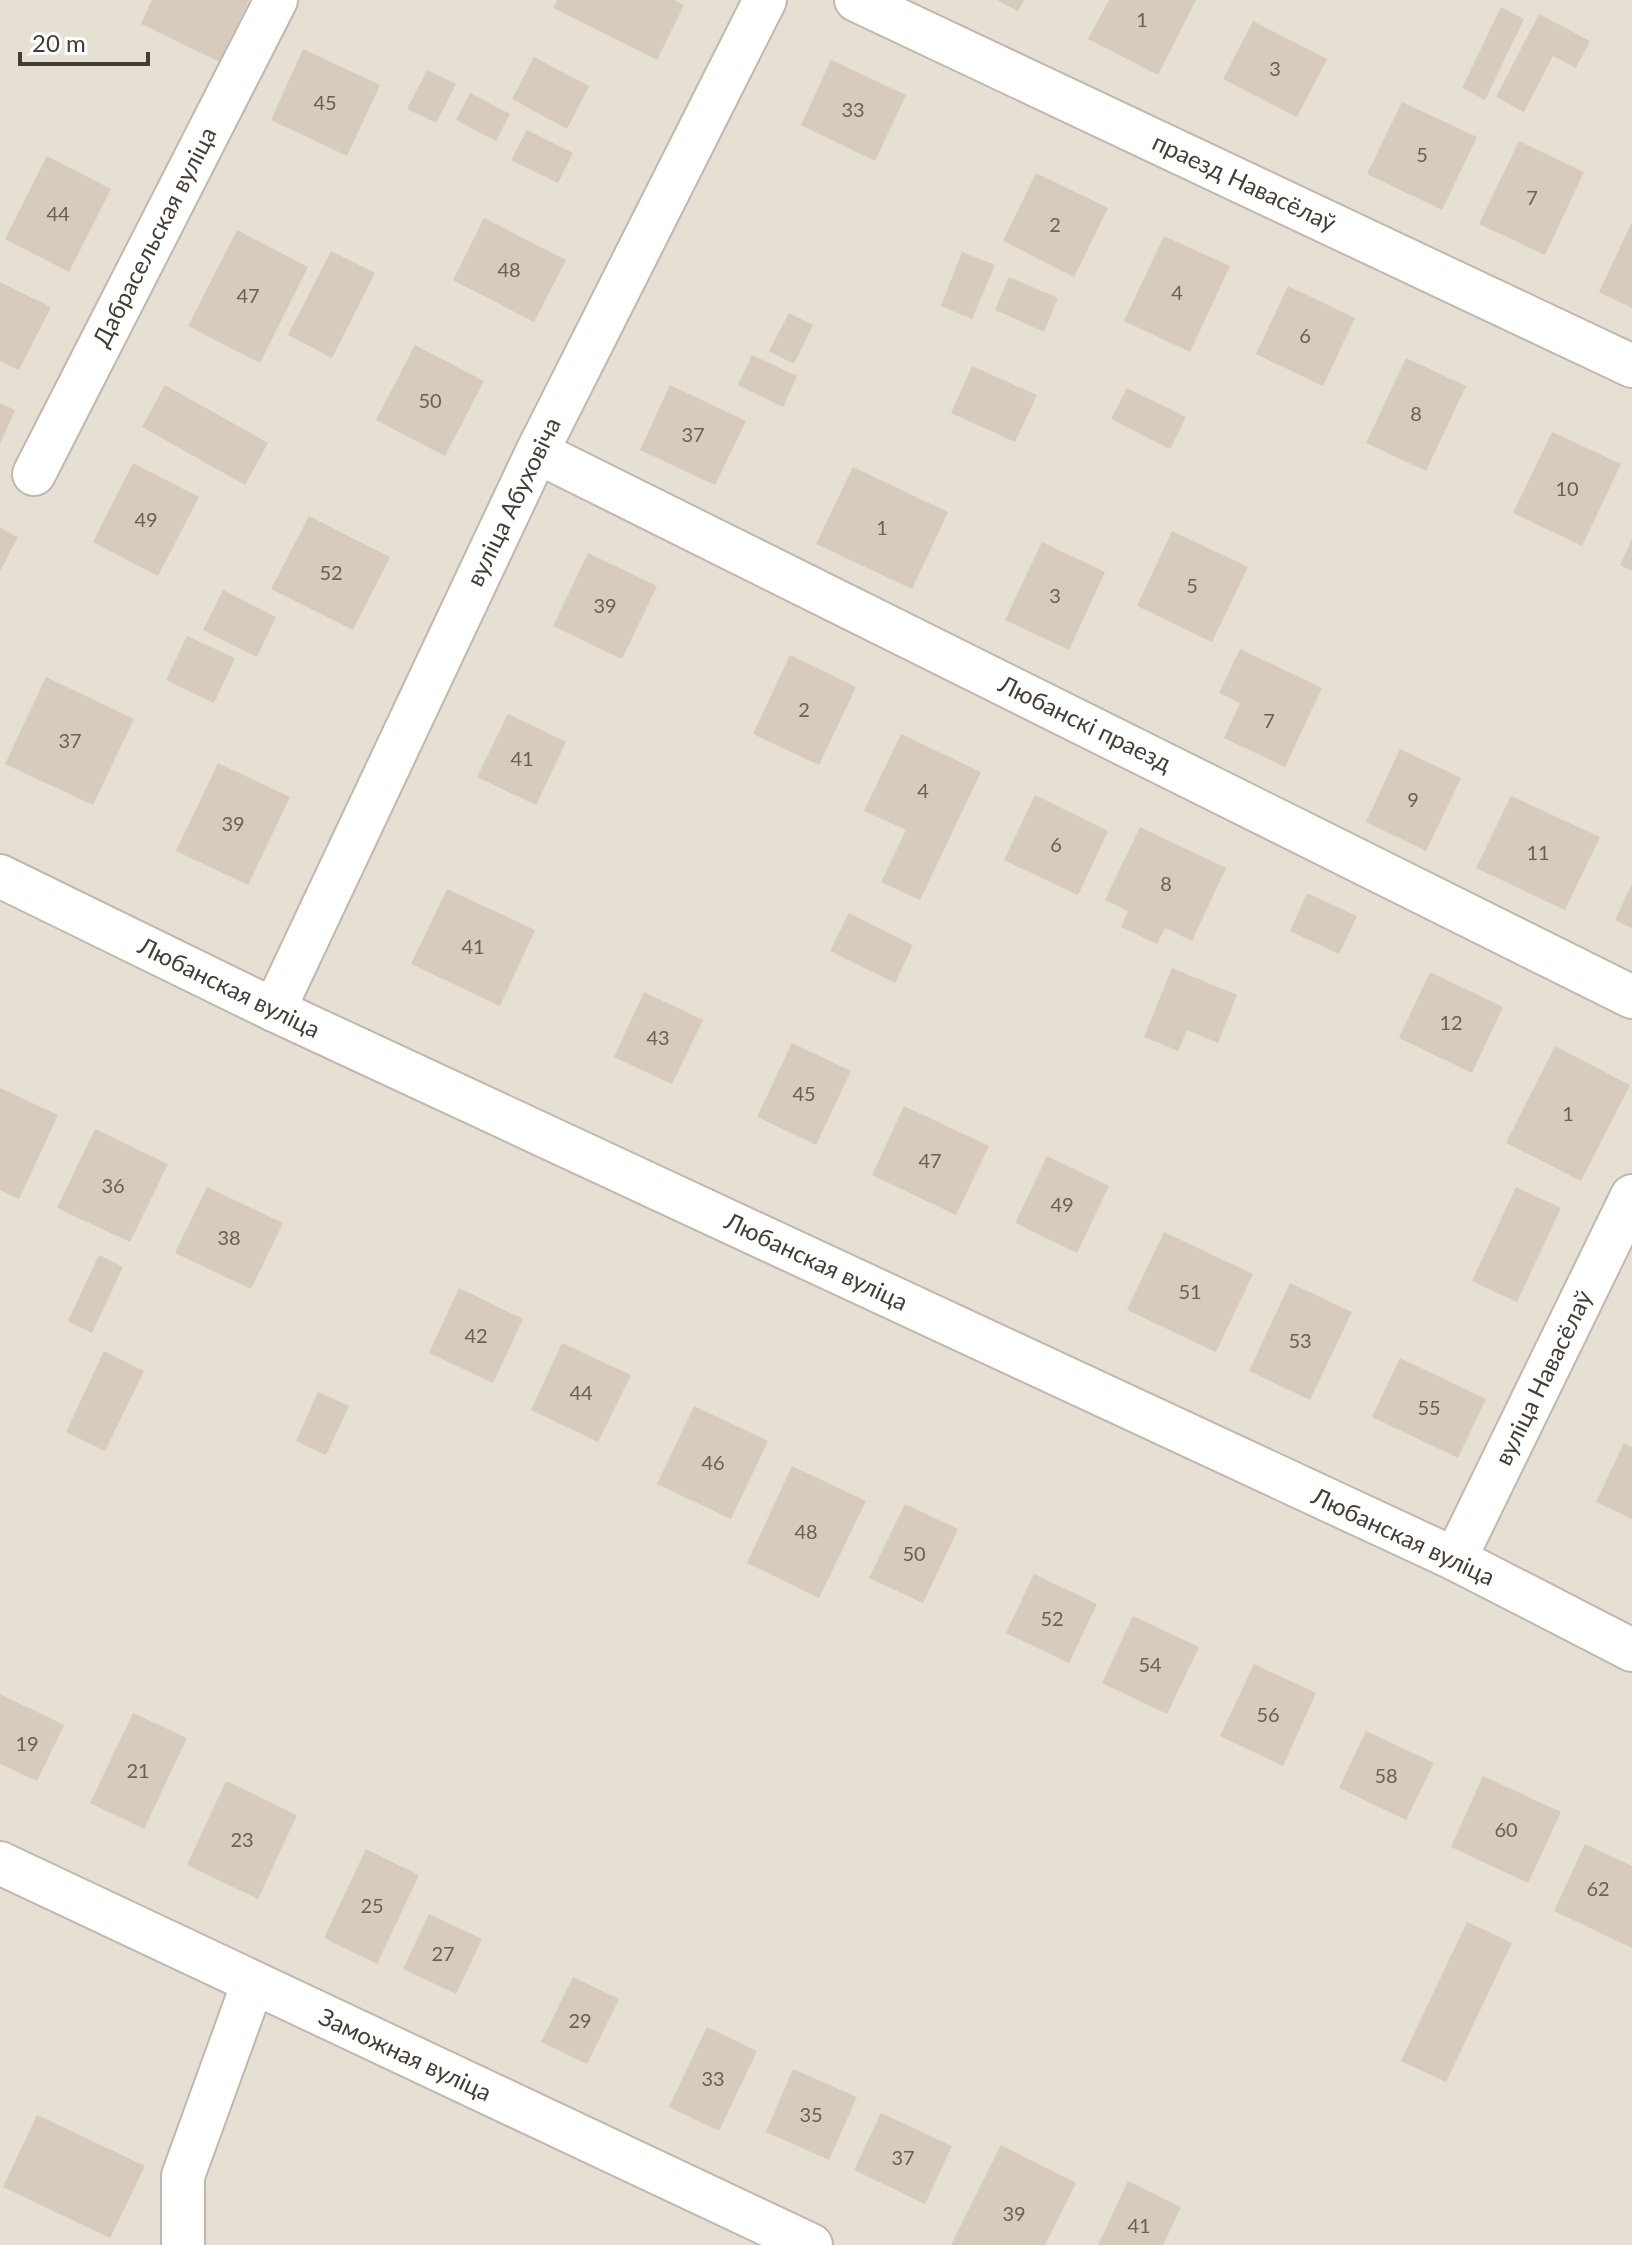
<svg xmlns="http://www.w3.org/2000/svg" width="1632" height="2245" font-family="Lato,sans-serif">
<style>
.residential{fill:#e6dfd3}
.building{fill:#d7cbbd}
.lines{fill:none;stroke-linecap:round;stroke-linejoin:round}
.minor-casing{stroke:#c1b7aa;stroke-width:46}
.minor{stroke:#fff;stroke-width:42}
.labels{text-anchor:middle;stroke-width:6;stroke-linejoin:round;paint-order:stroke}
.number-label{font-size:20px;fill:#6a6056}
.street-label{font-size:24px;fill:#453d34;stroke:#fff}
</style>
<rect width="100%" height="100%" fill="#f2ede5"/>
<rect class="residential" x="0" y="0" width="1632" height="2245"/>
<g class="building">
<polygon points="152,0 249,0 220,62 141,24"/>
<polygon points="557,0 674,0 684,5 657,60 553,8"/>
<polygon points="997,0 1024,0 1018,11"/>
<polygon points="1109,0 1196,0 1158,75 1088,39"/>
<polygon points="1501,7 1524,19 1485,100 1462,88"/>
<polygon points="1539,14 1590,41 1576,68 1553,56 1524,112 1496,97"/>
<polygon points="1253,21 1327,59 1297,117 1223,79"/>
<polygon points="303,49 380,85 347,156 271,120"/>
<polygon points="534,57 589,86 567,129 512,99"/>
<polygon points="831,60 906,95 875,161 801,125"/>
<polygon points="427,70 456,84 436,123 407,109"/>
<polygon points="470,93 510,114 496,141 456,120"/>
<polygon points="1402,102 1477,137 1442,210 1367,174"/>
<polygon points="527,130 573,153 558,183 511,160"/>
<polygon points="1519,141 1584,172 1545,255 1479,224"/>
<polygon points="47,156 111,189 69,272 5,239"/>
<polygon points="1036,173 1108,208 1074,277 1003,241"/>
<polygon points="484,218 566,260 534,322 453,280"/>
<polygon points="1632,222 1632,308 1599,292"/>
<polygon points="237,230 308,267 260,363 188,326"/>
<polygon points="1164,236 1230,266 1190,352 1124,321"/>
<polygon points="331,251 375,273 332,358 288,335"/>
<polygon points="962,252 995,265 972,319 941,306"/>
<polygon points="1009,277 1058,298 1044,332 995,310"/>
<polygon points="0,282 51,307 19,370 0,361"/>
<polygon points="1288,286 1355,318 1323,386 1256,354"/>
<polygon points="789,313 813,325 794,364 769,351"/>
<polygon points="415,345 484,381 445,456 376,420"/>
<polygon points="752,355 797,376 783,407 738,385"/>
<polygon points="1406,358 1466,386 1426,471 1366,443"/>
<polygon points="972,366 1037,395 1015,442 951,413"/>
<polygon points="165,385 268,443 245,485 142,427"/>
<polygon points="670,385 746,421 715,485 640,450"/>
<polygon points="1127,388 1186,417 1170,449 1111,419"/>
<polygon points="0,403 15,410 0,444"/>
<polygon points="1552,432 1621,464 1582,546 1513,513"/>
<polygon points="133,463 199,497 158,576 93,542"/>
<polygon points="853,467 948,512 912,589 816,544"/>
<polygon points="309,516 390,557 353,630 271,589"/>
<polygon points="0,528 18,537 0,571"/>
<polygon points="1172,531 1248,567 1212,642 1137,606"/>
<polygon points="1632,539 1632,571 1620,565"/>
<polygon points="1042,542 1105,572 1069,650 1005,620"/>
<polygon points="588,553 657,586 622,659 553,626"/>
<polygon points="223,590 276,617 257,657 203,630"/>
<polygon points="187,636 235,658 214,703 166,680"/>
<polygon points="1240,649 1322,688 1285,767 1224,738 1240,703 1219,693"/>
<polygon points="790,655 856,687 819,765 753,734"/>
<polygon points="46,677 134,719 93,805 5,764"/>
<polygon points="508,714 566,742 536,805 477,777"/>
<polygon points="901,734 981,772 920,900 881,882 906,830 864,811"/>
<polygon points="1400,749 1461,778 1426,851 1366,822"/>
<polygon points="218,763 290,797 248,885 176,851"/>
<polygon points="1035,795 1108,831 1078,895 1004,860"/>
<polygon points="1511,796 1600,837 1565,910 1476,868"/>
<polygon points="1140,827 1226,868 1192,941 1165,928 1157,944 1121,927 1128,911 1105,900"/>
<polygon points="1632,884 1632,928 1615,920"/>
<polygon points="447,889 535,930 500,1006 411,964"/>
<polygon points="1307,893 1357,916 1339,954 1290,931"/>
<polygon points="849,913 913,945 895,983 830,951"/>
<polygon points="1172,968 1237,995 1218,1043 1187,1030 1178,1051 1144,1037"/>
<polygon points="1430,972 1503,1007 1472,1073 1399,1038"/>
<polygon points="644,992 703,1020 672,1084 614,1057"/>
<polygon points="792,1043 851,1071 816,1145 757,1117"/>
<polygon points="1555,1046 1630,1085 1581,1181 1506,1143"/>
<polygon points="0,1088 58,1115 19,1199 0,1190"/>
<polygon points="904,1106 989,1146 956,1215 872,1175"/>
<polygon points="95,1129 168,1164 130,1242 57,1208"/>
<polygon points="1047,1156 1109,1186 1077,1253 1015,1223"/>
<polygon points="207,1187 283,1223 251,1289 175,1253"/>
<polygon points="1516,1187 1561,1208 1517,1302 1472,1281"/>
<polygon points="1164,1232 1253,1274 1216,1352 1127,1310"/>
<polygon points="99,1255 123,1267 92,1333 68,1321"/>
<polygon points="1290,1283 1352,1312 1310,1400 1249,1371"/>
<polygon points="459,1288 523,1319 493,1383 429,1353"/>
<polygon points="562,1343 631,1375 598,1442 531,1410"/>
<polygon points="104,1351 144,1371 105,1451 66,1432"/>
<polygon points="1400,1358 1486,1399 1458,1458 1372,1417"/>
<polygon points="318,1392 349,1406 326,1455 296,1441"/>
<polygon points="694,1406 768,1441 731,1519 657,1484"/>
<polygon points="1624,1443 1632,1447 1632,1519 1596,1502"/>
<polygon points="792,1466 866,1501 819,1598 747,1563"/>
<polygon points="905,1504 958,1529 923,1603 869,1578"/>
<polygon points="1034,1574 1097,1604 1069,1663 1006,1633"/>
<polygon points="1133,1616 1199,1647 1167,1714 1102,1683"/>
<polygon points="1254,1664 1316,1693 1283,1766 1220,1736"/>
<polygon points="0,1694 64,1725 37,1781 0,1764"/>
<polygon points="133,1713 187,1738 144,1829 90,1803"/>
<polygon points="1366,1731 1434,1763 1406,1820 1339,1788"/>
<polygon points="1483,1776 1561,1812 1528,1883 1451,1847"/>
<polygon points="226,1781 297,1815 258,1899 187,1865"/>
<polygon points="1585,1844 1632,1866 1632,1948 1554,1911"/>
<polygon points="366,1849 419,1875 377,1964 324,1938"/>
<polygon points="429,1914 482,1939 456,1994 403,1969"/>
<polygon points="1467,1922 1512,1943 1446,2082 1401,2061"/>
<polygon points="573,1977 619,1999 587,2064 541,2042"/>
<polygon points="707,2027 757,2051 719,2131 669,2107"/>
<polygon points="793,2069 857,2097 829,2160 766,2132"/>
<polygon points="881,2113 952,2146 925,2204 854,2170"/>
<polygon points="37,2115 145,2166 110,2238 3,2187"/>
<polygon points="1001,2145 1076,2183 1045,2245 951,2245"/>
<polygon points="1128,2181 1181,2207 1163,2245 1098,2245"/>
</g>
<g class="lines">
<g class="minor-casing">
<g id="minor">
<polyline points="856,0 1632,366"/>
<polyline points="537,452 1632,997"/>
<polyline points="34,474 276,0"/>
<polyline points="0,876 274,1010 1455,1559 1632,1650"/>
<polyline points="274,1010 537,452 765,0"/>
<polyline points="1455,1559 1632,1196"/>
<polyline points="0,1863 811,2245"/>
<polyline points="183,2245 183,2176 253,1983"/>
</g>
</g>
<use href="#minor" class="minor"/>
</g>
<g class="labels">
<g class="number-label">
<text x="1142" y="27">1</text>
<text x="1275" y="76">3</text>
<text x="325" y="110">45</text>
<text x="853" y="117">33</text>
<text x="1422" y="162">5</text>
<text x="1532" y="205">7</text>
<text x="58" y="221">44</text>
<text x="1055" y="232">2</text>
<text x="509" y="277">48</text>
<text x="1177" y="300">4</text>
<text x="248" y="303">47</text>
<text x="1305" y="343">6</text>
<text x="430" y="408">50</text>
<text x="1416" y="421">8</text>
<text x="693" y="442">37</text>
<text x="1567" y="496">10</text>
<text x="146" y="527">49</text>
<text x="882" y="535">1</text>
<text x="331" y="580">52</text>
<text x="1192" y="593">5</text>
<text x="1055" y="603">3</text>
<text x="605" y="613">39</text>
<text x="804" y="717">2</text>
<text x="1269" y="728">7</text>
<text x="70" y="748">37</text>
<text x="522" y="766">41</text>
<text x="923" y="798">4</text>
<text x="1413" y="807">9</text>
<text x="233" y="831">39</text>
<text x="1056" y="852">6</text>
<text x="1538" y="860">11</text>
<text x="1166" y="891">8</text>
<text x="473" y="954">41</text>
<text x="1451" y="1030">12</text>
<text x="658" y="1045">43</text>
<text x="804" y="1101">45</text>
<text x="1568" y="1121">1</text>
<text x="930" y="1168">47</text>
<text x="113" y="1193">36</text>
<text x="1062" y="1212">49</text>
<text x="229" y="1245">38</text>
<text x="1190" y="1299">51</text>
<text x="476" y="1343">42</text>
<text x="1300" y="1348">53</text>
<text x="581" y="1400">44</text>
<text x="1429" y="1415">55</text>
<text x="713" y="1470">46</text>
<text x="806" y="1539">48</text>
<text x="914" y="1561">50</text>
<text x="1052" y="1626">52</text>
<text x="1150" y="1672">54</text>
<text x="1268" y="1722">56</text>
<text x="27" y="1751">19</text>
<text x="138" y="1778">21</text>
<text x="1386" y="1783">58</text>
<text x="1506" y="1837">60</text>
<text x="242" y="1847">23</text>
<text x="1598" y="1896">62</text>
<text x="372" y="1913">25</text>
<text x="443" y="1961">27</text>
<text x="580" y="2028">29</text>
<text x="713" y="2086">33</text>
<text x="811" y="2122">35</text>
<text x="903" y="2165">37</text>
<text x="1014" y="2221">39</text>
<text x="1139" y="2233">41</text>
</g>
<g class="street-label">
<text transform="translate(1244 183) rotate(25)" y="8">праезд Навасёлаў</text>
<text transform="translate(155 237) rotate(-63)" y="8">Дабрасельская вуліца</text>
<text transform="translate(514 502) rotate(-64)" y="8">вуліца Абуховіча</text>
<text transform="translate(1085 724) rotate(26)" y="8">Любанскі праезд</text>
<text transform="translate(229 988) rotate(26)" y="8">Любанская вуліца</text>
<text transform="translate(816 1262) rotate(25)" y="8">Любанская вуліца</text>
<text transform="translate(1544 1378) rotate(-64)" y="8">вуліца Навасёлаў</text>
<text transform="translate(1403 1537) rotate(25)" y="8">Любанская вуліца</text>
<text transform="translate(405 2055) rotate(25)" y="8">Заможная вуліца</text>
</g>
</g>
<path d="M20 52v12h128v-12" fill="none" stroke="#453d34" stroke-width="4"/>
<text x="32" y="52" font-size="24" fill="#453d34" stroke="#ffffff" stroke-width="6" paint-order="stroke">20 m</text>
</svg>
